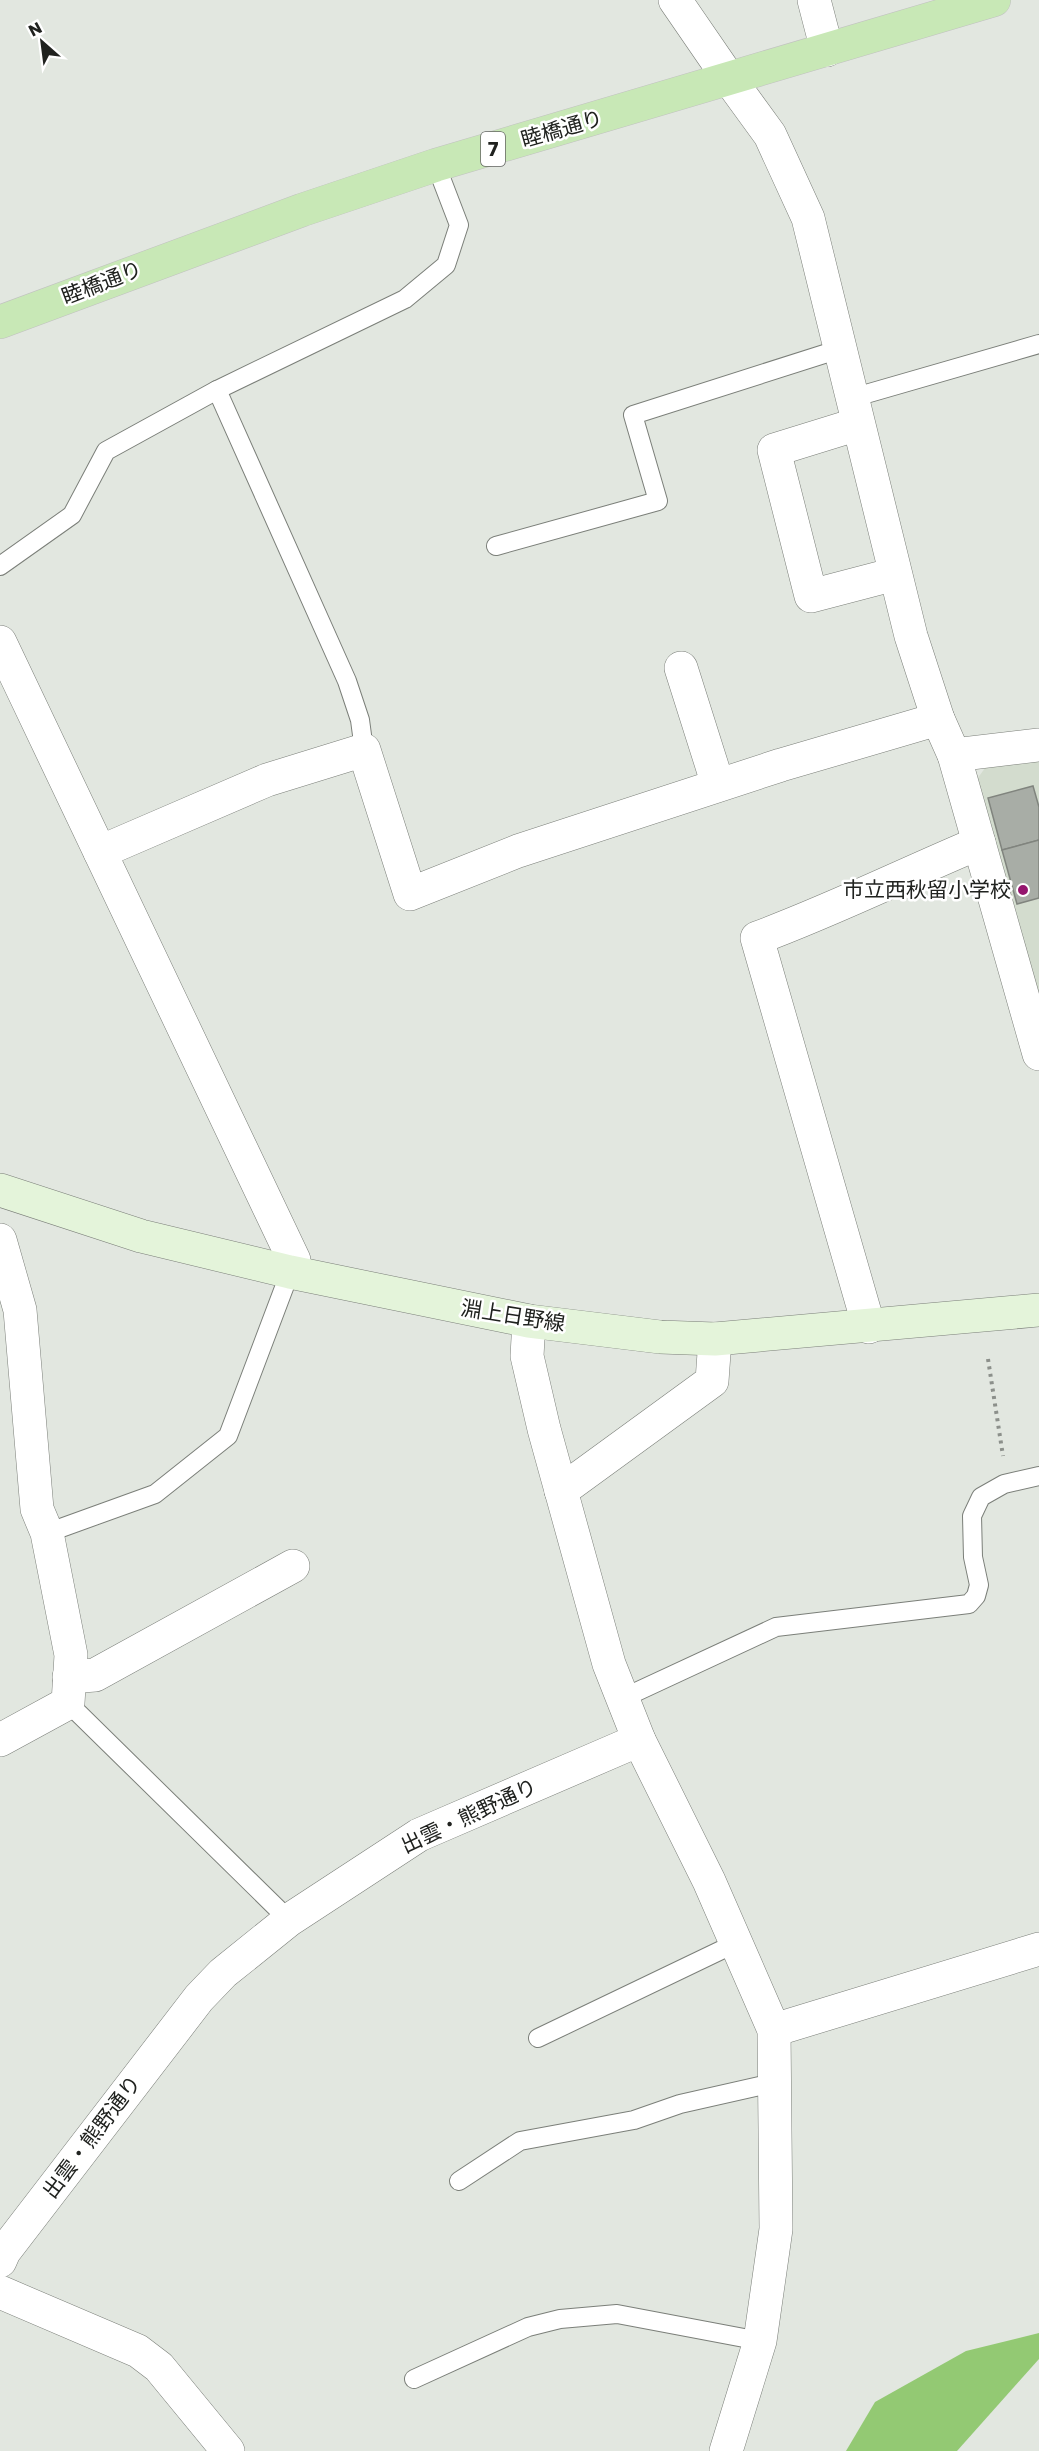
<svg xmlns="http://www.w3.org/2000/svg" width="1039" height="2451" font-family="Poppins,'Noto Sans JP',sans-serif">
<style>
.built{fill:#d3dcce}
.forest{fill:#93c973}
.building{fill:#a8ada6;stroke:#80847e;stroke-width:1.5}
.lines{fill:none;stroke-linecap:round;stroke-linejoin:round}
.service-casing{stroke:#7b7f79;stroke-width:20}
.minor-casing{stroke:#7b7f79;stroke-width:34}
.tertiary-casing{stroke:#7b7f79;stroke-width:34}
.secondary-casing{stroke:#7b7f79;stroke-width:34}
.primary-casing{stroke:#c1c1c0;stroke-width:34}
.path{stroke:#8c908b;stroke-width:4;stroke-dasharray:3 4.5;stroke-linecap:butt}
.service{stroke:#fff;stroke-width:18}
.minor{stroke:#fff;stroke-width:33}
.tertiary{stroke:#fff;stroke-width:33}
.secondary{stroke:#e4f4da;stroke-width:33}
.primary{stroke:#c8e8b6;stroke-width:33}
.poi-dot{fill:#95156e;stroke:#fff;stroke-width:2}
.labels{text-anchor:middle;stroke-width:5;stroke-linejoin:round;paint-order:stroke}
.shield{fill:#fff;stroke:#636462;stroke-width:1.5}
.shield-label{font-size:20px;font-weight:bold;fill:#20221f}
.street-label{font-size:21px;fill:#20221f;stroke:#fff}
.poi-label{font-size:21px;fill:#20221f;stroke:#fff;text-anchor:end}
</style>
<rect width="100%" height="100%" fill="#e2e7e0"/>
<polygon class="built" points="1039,754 1039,1002 977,779 991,760"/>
<polygon class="forest" points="1039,2333 1039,2359 957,2451 846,2451 875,2402 966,2351"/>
<g class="building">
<polygon points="1033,786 1039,807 1039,840 1002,850 988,798"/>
<polygon points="1039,840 1039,898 1017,904 1002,850"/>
</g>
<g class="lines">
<g class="service-casing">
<g id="service">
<polyline points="217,390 347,681 360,720 364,750"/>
<polyline points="852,398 1039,344"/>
<polyline points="496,546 658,501 633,415 840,349"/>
<polyline points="0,566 72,515 106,451 217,390 405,299 446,265 459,225 436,165"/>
<polyline points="47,1533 155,1494 228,1436 290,1272"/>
<polyline points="621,1699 776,1627 969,1604 976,1596 979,1585 973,1557 972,1516 981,1497 1004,1484 1039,1476"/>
<polyline points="68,1703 289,1920"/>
<polyline points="538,2038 736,1943"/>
<polyline points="459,2181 520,2141 634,2120 680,2104 773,2083"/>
<polyline points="414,2379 528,2327 560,2319 617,2314 760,2341"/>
</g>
</g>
<g class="minor-casing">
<g id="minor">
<polyline points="814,0 827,50"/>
<polyline points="730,80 770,135 808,218 911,636 938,719 954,755 1039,1054"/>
<polyline points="858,424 774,450 811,596 895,574"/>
<polyline points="0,642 294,1260 290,1272"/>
<polyline points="681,668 718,785"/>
<polyline points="954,755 1039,745"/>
<polyline points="100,852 267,780 364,750 410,894 518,851 781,765 938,719"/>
<polyline points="0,1240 20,1310 37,1509 47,1533 71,1655 68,1703 0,1740"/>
<polyline points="529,1321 527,1356 544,1429 609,1664 639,1740 709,1881 774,2030 776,2229 760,2341 726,2451"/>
<path d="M 869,1327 L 757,938 C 833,910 905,874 979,843"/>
<polyline points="561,1491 712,1381 715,1339"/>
<polyline points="69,1677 95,1675 293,1566"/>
<polyline points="774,2030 1039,1949"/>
<polyline points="0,2261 4,2252 199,1998 223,1973 289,1920 419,1835 639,1740"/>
<polyline points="0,2292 138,2351 159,2367 228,2451"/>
</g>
</g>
<g class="tertiary-casing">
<polyline id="tertiary" points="675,0 730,80"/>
</g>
<g class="secondary-casing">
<polyline id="secondary" points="0,1190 141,1236 290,1272 529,1321 660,1337 715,1339 1039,1310"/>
</g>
<g class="primary-casing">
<polyline id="primary" points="0,322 302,210 436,165 994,0"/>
</g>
<polyline class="path" points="988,1359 1003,1456"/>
<use href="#service" class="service"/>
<use href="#minor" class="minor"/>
<use href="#tertiary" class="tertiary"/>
<use href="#secondary" class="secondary"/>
<use href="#primary" class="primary"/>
</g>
<circle class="poi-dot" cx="1023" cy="890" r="6"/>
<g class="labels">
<rect class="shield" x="481" y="132" width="24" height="34" rx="4.5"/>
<g class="shield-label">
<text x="493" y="156">7</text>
</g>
<g class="street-label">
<text transform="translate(562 129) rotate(-16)" y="7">睦橋通り</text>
<text transform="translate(102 283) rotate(-21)" y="7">睦橋通り</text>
<text transform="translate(513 1316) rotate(9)" y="7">淵上日野線</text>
<text transform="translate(469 1816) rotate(-25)" y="7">出雲・熊野通り</text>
<text transform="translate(92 2137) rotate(-53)" y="7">出雲・熊野通り</text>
</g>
<g class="poi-label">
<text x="1011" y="897">市立西秋留小学校</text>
</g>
</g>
<g transform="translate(42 42) rotate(332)" stroke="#ffffff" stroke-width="4.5" paint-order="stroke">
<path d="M0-4.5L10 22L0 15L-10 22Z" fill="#20221f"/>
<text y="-9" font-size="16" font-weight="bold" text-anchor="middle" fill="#20221f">N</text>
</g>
</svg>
